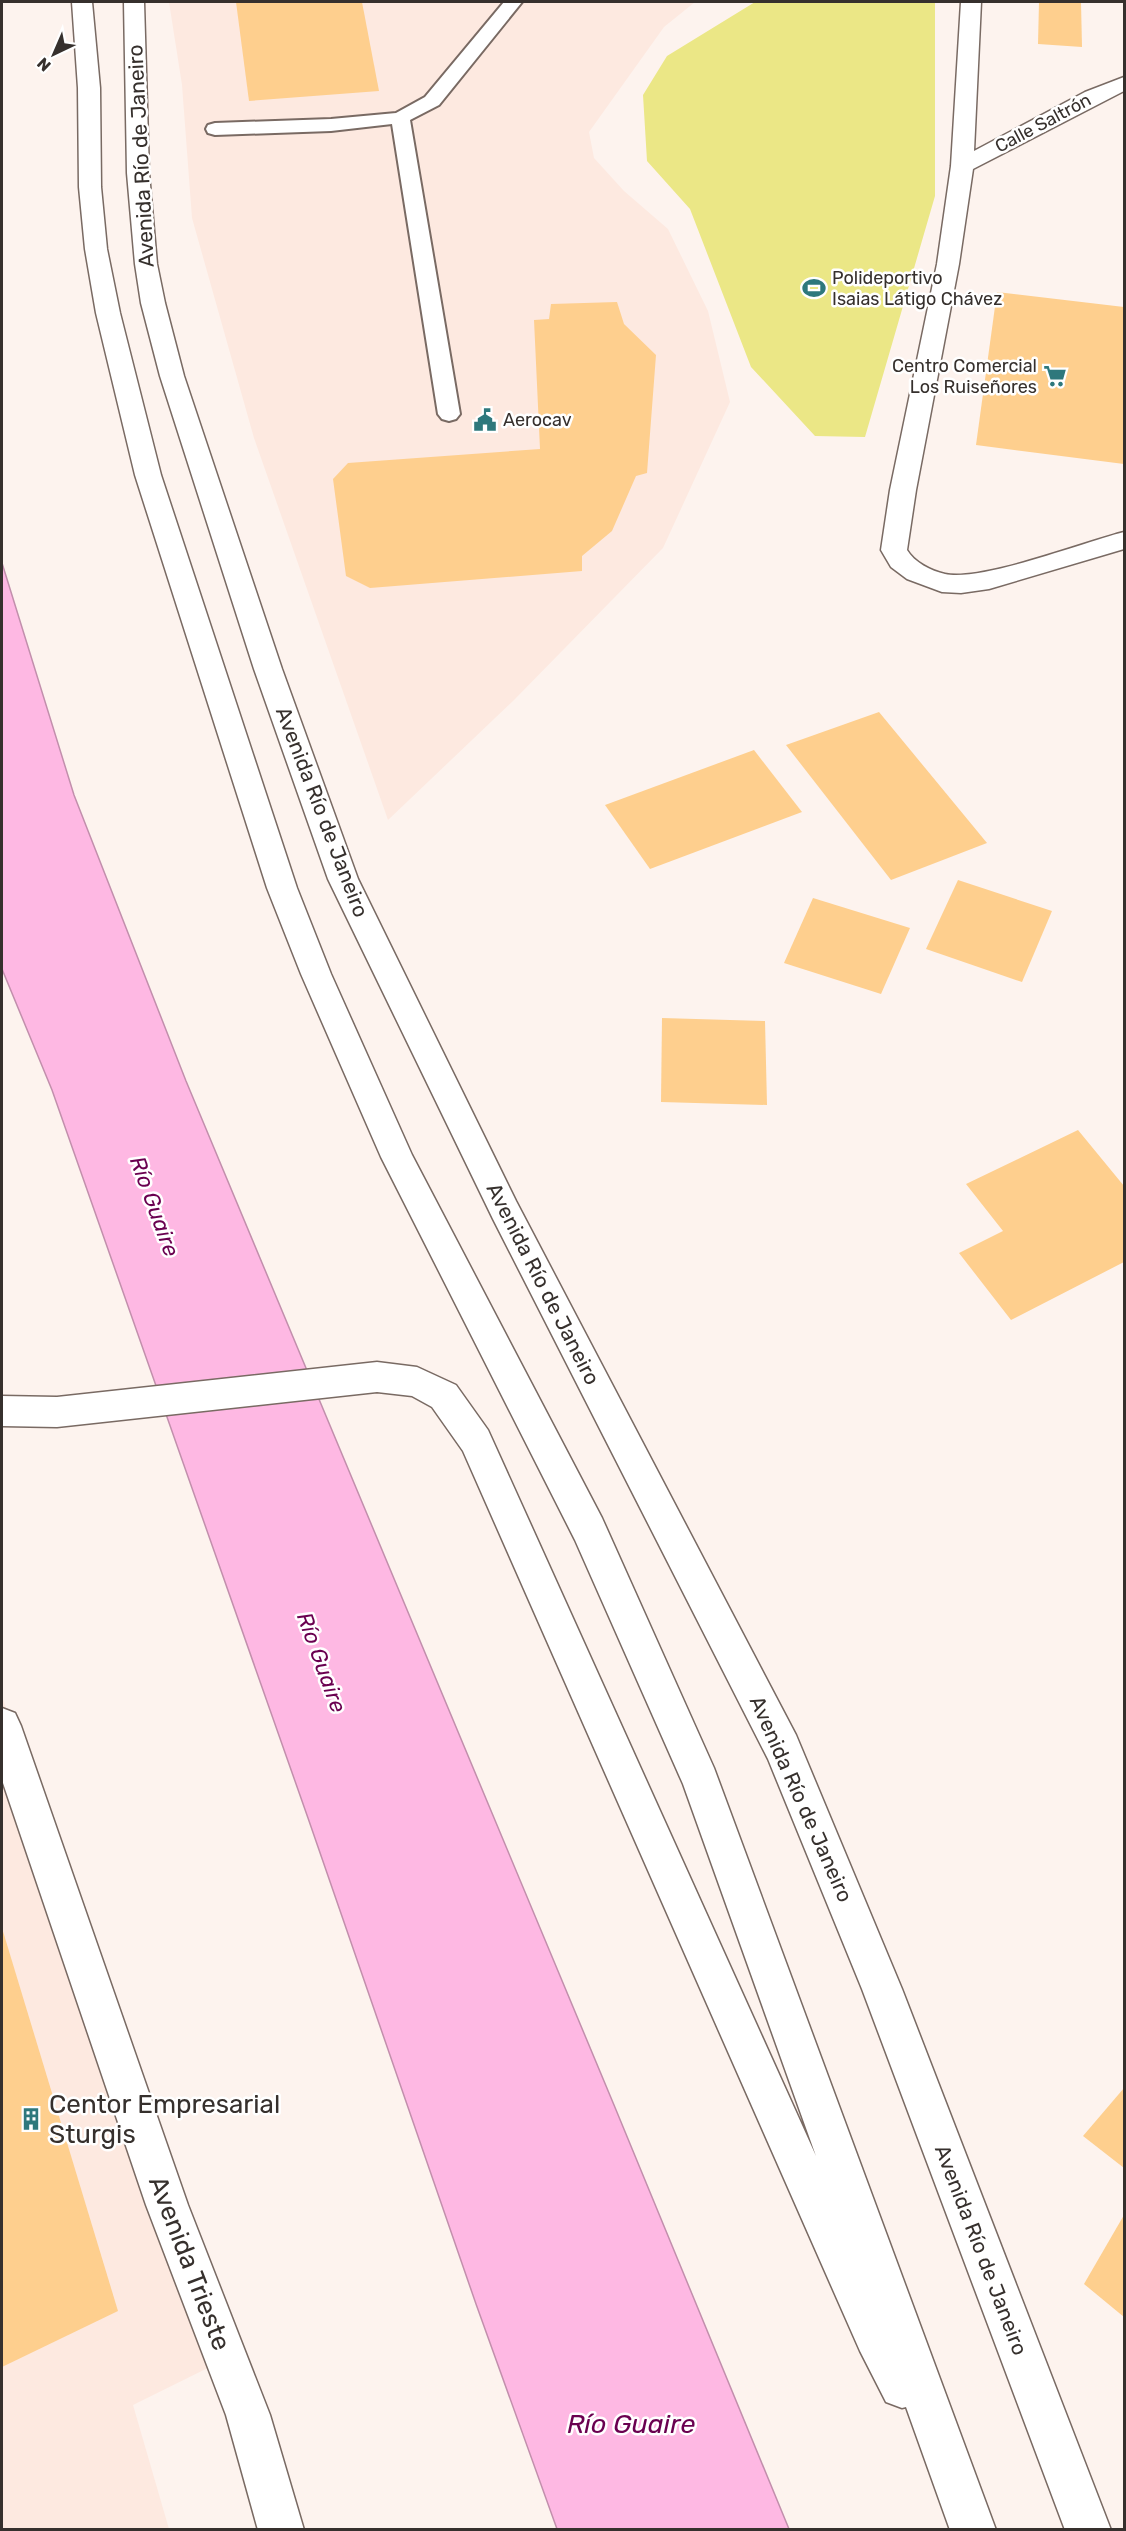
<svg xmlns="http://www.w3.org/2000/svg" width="1126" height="2531" font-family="Rubik,sans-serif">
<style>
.built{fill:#fde9e0}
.green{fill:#ebe786}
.water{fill:#feb8e3;stroke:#c28fac;stroke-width:1.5}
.building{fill:#fecf8e}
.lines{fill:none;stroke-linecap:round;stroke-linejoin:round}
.lane-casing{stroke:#796a63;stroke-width:4}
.street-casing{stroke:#796a63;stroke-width:3}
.secondary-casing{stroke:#796a63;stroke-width:3}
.lane{fill:#fff;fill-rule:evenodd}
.street{fill:#fff;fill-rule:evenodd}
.secondary{fill:#fff;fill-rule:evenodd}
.labels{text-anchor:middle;stroke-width:5;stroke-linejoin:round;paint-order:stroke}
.far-street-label{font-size:18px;fill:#36302d;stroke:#fff}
.far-poi-label{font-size:18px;fill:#36302d;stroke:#fff;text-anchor:start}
.street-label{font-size:21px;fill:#36302d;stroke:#fff}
.water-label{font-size:22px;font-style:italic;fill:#6a0050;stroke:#fff}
.near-poi-label{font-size:26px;fill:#36302d;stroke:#fff;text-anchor:start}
.near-street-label{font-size:26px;fill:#36302d;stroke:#fff}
.near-water-label{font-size:27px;font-style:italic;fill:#6a0050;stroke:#fff}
</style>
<rect width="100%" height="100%" fill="#fdf3ee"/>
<g class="built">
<polygon points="169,2 695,2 664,27 589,132 594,158 624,191 668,229 708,311 730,402 663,548 513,701 388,820 254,438 192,218 182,85"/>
<polygon points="2,1696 226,2359 133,2405 169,2529 2,2529"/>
</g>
<polygon class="green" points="755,2 935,2 935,196 865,437 815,436 751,367 690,209 647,161 643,95 667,56"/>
<polygon class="water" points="2,563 74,795 186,1081 614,2105 789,2529 557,2529 476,2304 308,1818 52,1090 2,969"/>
<g class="building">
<polygon points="236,2 362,2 379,91 249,101"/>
<polygon points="1039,2 1081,2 1082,47 1038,44"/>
<polygon points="997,292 1124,307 1124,464 976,445"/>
<polygon points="617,302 624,324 656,355 647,473 636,476 612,531 582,556 582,571 370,588 346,576 333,479 348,463 540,449 534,320 549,319 551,304"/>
<polygon points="879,712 987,843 891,880 786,745"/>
<polygon points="754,750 802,812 650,869 605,805"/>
<polygon points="958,880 1052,911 1022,982 926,949"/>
<polygon points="813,898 910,928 881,994 784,963"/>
<polygon points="662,1018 765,1021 767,1105 661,1102"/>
<polygon points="1078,1130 1124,1186 1124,1262 1011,1320 959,1253 1003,1231 966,1184"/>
<polygon points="2,1928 118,2311 2,2367"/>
<polygon points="1124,2088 1124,2168 1083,2136"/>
<polygon points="1124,2215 1124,2317 1084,2284"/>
</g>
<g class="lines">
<g class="lane-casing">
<polygon id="lane" points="504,2 522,2 439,105 410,120 460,414 456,419 449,421 442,419 438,414 392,124 331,131 215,135 208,133 206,129 208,125 215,123 331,119 396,113 425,97"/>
</g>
<g class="street-casing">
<g id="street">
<path d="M 961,2 L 981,2 L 974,151 L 1085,92 L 1124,77 L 1124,91 L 973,169 L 959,264 L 916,490 L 907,550 C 914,562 931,571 945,574 C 981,582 1084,542 1124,532 L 1124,549 L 989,589 L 961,593 L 942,592 L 907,579 L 891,567 L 881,550 L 890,490 L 937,264 L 951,166 Z"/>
<polygon points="2,1708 15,1713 21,1726 188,2205 270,2415 304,2530 258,2530 226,2415 146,2205 2,1780"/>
</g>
</g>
<g class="secondary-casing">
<g id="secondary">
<polygon points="72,2 92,2 100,88 101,187 107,249 120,313 161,475 297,888 331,974 412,1155 602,1518 714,1768 996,2530 950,2530 906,2407 902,2408 886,2402 860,2351 463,1451 432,1407 412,1396 377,1392 57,1427 2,1426 2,1396 57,1397 377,1362 417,1367 456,1385 488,1430 816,2156 683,1784 575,1540 381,1157 301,974 267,888 135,475 96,313 85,249 79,187 78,88"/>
<polygon points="124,2 144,2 149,173 157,264 165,303 184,376 282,669 358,879 516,1201 796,1735 902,1989 1111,2530 1065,2530 862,1989 768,1759 493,1219 328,879 254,669 160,376 141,303 135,264 127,173"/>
</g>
</g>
<use href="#lane" class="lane"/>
<use href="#street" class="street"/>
<use href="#secondary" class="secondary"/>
</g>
<defs>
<g id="stadium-bare" transform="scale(1.8)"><path d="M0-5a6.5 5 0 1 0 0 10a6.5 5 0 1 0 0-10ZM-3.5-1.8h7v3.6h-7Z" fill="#2e787c" stroke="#fff" stroke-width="2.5" paint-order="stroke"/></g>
<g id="supermarket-bare" transform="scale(1.8)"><path d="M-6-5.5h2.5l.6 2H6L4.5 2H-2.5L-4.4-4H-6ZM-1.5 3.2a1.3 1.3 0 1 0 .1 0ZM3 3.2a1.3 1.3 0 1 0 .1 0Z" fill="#2e787c" stroke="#fff" stroke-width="2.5" paint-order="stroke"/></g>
<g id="civic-bare" transform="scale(1.8)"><path d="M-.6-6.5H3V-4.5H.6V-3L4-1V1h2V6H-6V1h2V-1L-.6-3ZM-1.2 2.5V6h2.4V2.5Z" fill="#2e787c" stroke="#fff" stroke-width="2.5" paint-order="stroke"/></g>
<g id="building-bare" transform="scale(1.8)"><path d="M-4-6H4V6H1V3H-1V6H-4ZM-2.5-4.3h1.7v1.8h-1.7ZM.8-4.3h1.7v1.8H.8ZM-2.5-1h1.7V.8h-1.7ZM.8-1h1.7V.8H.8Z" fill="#2e787c" stroke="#fff" stroke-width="2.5" paint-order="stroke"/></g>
</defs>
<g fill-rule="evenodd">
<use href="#stadium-bare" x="814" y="288"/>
<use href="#supermarket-bare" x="1055" y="376"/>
<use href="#civic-bare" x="485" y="420"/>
<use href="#building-bare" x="31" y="2119"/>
</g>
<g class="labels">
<g class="far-street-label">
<text transform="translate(1043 123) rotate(-28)" y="6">Calle Saltrón</text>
</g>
<g class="far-poi-label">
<text x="832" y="284">Polideportivo<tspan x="832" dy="21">Isaias Látigo Chávez</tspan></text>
<text x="1037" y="372" text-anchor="end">Centro Comercial<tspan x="1037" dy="21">Los Ruiseñores</tspan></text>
<text x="503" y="426">Aerocav</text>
</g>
<g class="street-label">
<text transform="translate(141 156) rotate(-93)" y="7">Avenida Río de Janeiro</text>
<text transform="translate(322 812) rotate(69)" y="7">Avenida Río de Janeiro</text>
<text transform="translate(543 1284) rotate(63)" y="7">Avenida Río de Janeiro</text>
<text transform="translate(801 1799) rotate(66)" y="7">Avenida Río de Janeiro</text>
<text transform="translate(981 2250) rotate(69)" y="7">Avenida Río de Janeiro</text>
</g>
<g class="water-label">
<text transform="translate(155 1206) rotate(70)" y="8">Río Guaire</text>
<text transform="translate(322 1662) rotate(70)" y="8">Río Guaire</text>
</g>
<g class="near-poi-label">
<text x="49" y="2113">Centor Empresarial<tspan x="49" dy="30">Sturgis</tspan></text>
</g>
<g class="near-street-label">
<text transform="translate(190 2263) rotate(69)" y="9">Avenida Trieste</text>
</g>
<g class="near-water-label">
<text x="631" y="2433">Río Guaire</text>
</g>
</g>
<rect width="1126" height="2531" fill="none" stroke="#36302d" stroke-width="6"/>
<g transform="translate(54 54) rotate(224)" stroke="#ffffff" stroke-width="4.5" paint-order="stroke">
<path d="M0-4.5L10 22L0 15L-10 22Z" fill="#36302d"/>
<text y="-9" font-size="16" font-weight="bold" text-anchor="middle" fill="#36302d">N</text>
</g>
</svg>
